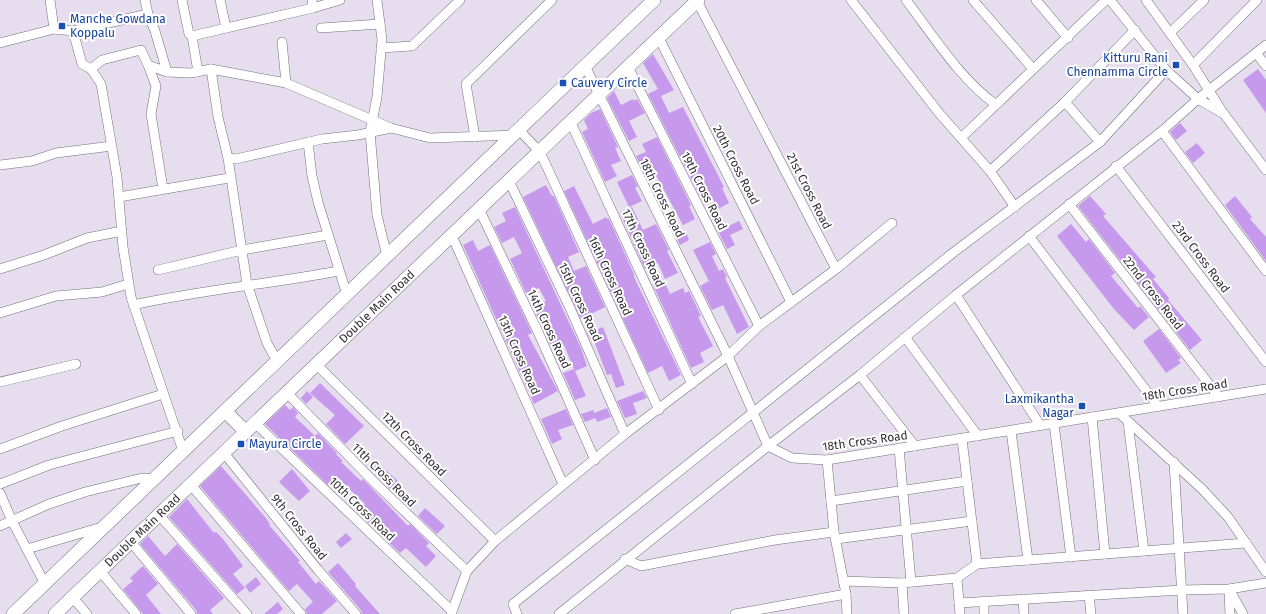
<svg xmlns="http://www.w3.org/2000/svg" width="1266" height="614" font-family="'Fira Sans',sans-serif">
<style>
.building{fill:#c699ed}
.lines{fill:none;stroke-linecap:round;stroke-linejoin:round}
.street-casing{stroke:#756e7c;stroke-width:10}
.secondary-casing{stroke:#756e7c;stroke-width:14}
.street{stroke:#fff;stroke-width:9}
.secondary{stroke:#fff;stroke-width:13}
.transit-dot{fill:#1a4fb4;stroke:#fff;stroke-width:1.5}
.labels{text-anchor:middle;stroke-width:4;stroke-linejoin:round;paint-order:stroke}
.transit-label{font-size:12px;fill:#164399;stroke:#fff;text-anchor:start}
.street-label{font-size:12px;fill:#333036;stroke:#fff}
</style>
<rect width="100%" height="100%" fill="#e6deee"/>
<g class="building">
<polygon points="653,54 674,90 661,96 669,113 683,107 724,187 722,188 729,203 718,209 711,195 702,200 648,94 658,89 643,63"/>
<polygon points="1258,69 1266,80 1266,113 1243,80"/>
<polygon points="614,91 621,105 633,99 634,101 637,99 645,113 629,121 637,137 629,141 607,98"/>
<polygon points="600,109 618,147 615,148 621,161 611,165 617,176 605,182 582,132 588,129 584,120 591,113"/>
<polygon points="1180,123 1187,131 1176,140 1170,132"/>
<polygon points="657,137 691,205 689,206 695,219 683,225 657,177 648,181 636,156 646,152 642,144"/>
<polygon points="1197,143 1205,153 1193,163 1185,152"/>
<polygon points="632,175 638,186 635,188 642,201 629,207 617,182"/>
<polygon points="546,185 552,196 554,196 579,252 568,257 574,271 586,266 605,307 581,319 523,197"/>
<polygon points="574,186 593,224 606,217 607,219 609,219 634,274 634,277 681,375 669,381 662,366 648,373 564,191"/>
<polygon points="1090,196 1106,214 1103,216 1156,277 1153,279 1169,298 1168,300 1202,340 1190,350 1078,206"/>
<polygon points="1235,196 1252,217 1250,219 1266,237 1266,261 1225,205"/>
<polygon points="515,207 581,348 587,366 575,371 586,396 575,400 563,373 574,369 564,345 553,350 533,307 546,301 539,288 526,293 510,259 522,253 514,237 502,243 494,227 506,221 502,213"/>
<polygon points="632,207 643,230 656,224 669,250 667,251 678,273 665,279 658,263 645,269 620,213"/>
<polygon points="718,211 726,227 739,221 743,229 730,235 735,245 727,249 710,215"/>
<polygon points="1071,224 1086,242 1089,239 1115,273 1111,276 1138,308 1140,306 1149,317 1134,330 1114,309 1057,236"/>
<polygon points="686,232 689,240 680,245 676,237"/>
<polygon points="473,240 478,251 490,245 532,333 528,335 558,391 534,404 463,245"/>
<polygon points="710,242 716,254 712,256 719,271 723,269 727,277 725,278 749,327 737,334 723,305 712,310 700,286 709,281 693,250"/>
<polygon points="663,279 670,294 683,288 685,293 689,291 701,316 698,317 713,346 700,353 704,362 691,368 653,285"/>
<polygon points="603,327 625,385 616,388 611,374 607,375 594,341 592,342 587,333"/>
<polygon points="1159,329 1181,358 1178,360 1181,363 1166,373 1143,341"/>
<polygon points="320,383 364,426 345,444 326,424 335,415 310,393"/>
<polygon points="307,391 313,397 306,404 301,398"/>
<polygon points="643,391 647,398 633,403 637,414 625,418 617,401"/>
<polygon points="285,405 290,410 293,407 298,413 295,417 315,436 318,433 337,453 336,454 343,461 341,462 361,481 363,479 406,524 408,526 410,524 429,543 426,546 436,556 426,567 406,548 400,553 357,512 365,504 337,477 329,486 265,424"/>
<polygon points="607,408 611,417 597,422 594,413"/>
<polygon points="566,409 573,425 558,430 562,439 552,444 541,419"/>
<polygon points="593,410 596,418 585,422 581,414"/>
<polygon points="378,463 398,481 390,489 371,470"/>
<polygon points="221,466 265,517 270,524 269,525 294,554 300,561 298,562 316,584 319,581 337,601 322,614 307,614 305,609 313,602 297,584 289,591 200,486"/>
<polygon points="292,469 310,491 299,501 279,482"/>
<polygon points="187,499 214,533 216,532 223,539 243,566 233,574 245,588 237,594 169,517"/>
<polygon points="425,508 445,526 437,534 418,516"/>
<polygon points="346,533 352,539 341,548 336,542"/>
<polygon points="148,536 165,556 177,544 224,598 210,610 213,614 197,614 196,610 140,544"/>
<polygon points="338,563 356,584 355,586 380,614 362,614 361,610 328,572"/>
<polygon points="143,566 158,584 146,595 161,614 143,614 123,589 133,581 130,578"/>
<polygon points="256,577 261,584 250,593 245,586"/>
<polygon points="278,602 283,609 277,614 264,614"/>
</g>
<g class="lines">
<g class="street-casing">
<g id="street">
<polyline points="50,0 54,29"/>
<polyline points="145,0 148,14"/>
<polyline points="182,0 189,34 192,36 198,72"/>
<polyline points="220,0 226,28"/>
<polyline points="312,0 313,8 340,0"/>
<polyline points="377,0 382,40 377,97 370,132 377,215 387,256"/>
<polyline points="851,0 939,113 990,171 1015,207"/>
<path d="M 906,0 C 932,34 960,79 995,104"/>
<polyline points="973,0 1033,69"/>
<polyline points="1036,0 1068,38"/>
<polyline points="1110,0 1166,70 1198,99 1224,114 1266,170"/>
<polyline points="1146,0 1193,65 1223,113"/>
<polyline points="321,28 380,24"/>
<polyline points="73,31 82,64 91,69 101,84 117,177 123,247 131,297 183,451"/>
<polyline points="1170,33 1204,0"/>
<polyline points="192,36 313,8"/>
<polyline points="659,38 791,302"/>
<polyline points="282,42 286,83"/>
<polyline points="0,43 54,29 73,31 148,14 155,31 167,72 191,73 211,69 286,83 391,128 430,138 514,135"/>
<polyline points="381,48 412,46 460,0"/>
<polyline points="1256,53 1266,66"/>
<polyline points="148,65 156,86 151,114 163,189"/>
<polyline points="1193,65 1257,0"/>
<polyline points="585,66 728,356 768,446 792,458 827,460 1266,389"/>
<polyline points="628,67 759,326"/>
<polyline points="91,69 102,60 141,50 148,65 167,72"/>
<polyline points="211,69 218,117 228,158 247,284 267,343 273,354 279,359"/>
<polyline points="1065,102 1100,142"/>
<polyline points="571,123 692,384"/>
<polyline points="519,130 540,152 659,410"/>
<polyline points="1162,131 1266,271"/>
<polyline points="475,137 466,84 552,0"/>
<polyline points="961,138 1106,0"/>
<polyline points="308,142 312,176 318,202 347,295"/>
<polyline points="228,158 236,159 322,139 358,135 391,128"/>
<polyline points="0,165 32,161 56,153 112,146"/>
<polyline points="1116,166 1266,362"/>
<polyline points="990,171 1065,102 1135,30"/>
<polyline points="509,181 570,308 625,434"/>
<polyline points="119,197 229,178"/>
<polyline points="1069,204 1219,397"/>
<polyline points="479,209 538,332 595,460"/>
<polyline points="452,236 563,484"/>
<polyline points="1029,236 1158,406"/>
<polyline points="0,269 44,255 87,238 122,231"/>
<polyline points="836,269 892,223"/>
<polyline points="158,270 242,250 328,235"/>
<polyline points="956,295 1040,425"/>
<path d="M 133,305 C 201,290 270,284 338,271"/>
<polyline points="0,313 56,296 102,292 128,284"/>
<polyline points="905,337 978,436"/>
<polyline points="317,365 495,541"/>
<polyline points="860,375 915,446"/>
<polyline points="0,382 76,364"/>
<polyline points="287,393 375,483 467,571"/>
<polyline points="1119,413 1202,489 1228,517 1266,572"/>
<polyline points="1092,417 1105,554"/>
<polyline points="1128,422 1144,551"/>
<polyline points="256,424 452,611"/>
<polyline points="1054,424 1071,557"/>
<polyline points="1011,431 1028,560"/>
<polyline points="962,439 977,564"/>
<polyline points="899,448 911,582"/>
<polyline points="0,449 62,426 163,394"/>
<polyline points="224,453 318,570 356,614"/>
<polyline points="827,460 834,532 846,594 847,614"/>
<polyline points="1174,462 1183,614"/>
<polyline points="0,484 49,465 178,431"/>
<polyline points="191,485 301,614"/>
<polyline points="0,493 12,521 45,584"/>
<polyline points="831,501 967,481"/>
<polyline points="159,515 247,614"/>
<polyline points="0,526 49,504 85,492 142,478 155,479"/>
<polyline points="836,539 972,521"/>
<polyline points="131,542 191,614"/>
<polyline points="27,549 102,527"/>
<polyline points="625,559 641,566 775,540 834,532"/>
<polyline points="100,571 136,614"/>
<polyline points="957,578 960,614"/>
<polyline points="843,581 902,583 957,578 977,564 1246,543"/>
<polyline points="902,583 904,614"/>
<polyline points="1229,589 1243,614"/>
<polyline points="1229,591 1230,614"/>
<polyline points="1089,595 1091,614"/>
<polyline points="73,598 87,614"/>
<polyline points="1023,599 1024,614"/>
<polyline points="984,601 984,614"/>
<polyline points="959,603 1182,590 1229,589 1266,583"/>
<polyline points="451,614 467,571 495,541 625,434 728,356 759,326 836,269 697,1"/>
<polyline points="517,614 513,604 954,252 1100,142 1166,70"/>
<polyline points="559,614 768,446 860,375 956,295 1162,131 1198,99 1266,45"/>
<polyline points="735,614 846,594"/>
</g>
</g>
<g class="secondary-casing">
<g id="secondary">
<polyline points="225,411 246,432"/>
<polyline points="13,614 654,0"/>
<path id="s1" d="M 55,614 L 698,0"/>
</g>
</g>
<use href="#street" class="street"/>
<use href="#secondary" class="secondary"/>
</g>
<g class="transit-dot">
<rect x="58" y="22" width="8" height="8" rx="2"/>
<rect x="1172" y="61" width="8" height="8" rx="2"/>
<rect x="559" y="79" width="8" height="8" rx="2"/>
<rect x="1078" y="402" width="8" height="8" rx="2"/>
<rect x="237" y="440" width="8" height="8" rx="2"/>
</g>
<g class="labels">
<g class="transit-label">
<text x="70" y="23">Manche Gowdana<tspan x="70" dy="14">Koppalu</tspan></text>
<text x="1168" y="62" text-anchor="end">Kitturu Rani<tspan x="1168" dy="14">Chennamma Circle</tspan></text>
<text x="571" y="87">Cauvery Circle</text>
<text x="1074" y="403" text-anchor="end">Laxmikantha<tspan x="1074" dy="14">Nagar</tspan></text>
<text x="249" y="448">Mayura Circle</text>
</g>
<g class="street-label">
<text transform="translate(736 165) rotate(63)" y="4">20th Cross Road</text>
<text transform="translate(704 191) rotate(63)" y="4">19th Cross Road</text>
<text transform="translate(809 191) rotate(63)" y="4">21st Cross Road</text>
<text transform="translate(662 198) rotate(64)" y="4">18th Cross Road</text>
<text transform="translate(643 248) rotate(65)" y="4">17th Cross Road</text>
<text transform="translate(1201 257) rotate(53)" y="4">23rd Cross Road</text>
<text transform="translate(610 276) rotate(65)" y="4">16th Cross Road</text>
<text transform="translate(1153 293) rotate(52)" y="4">22nd Cross Road</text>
<text transform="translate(580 302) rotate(65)" y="4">15th Cross Road</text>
<text dy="4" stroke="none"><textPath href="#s1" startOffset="445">Double Main Road</textPath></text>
<text transform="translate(549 329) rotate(65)" y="4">14th Cross Road</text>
<text transform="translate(519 355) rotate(66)" y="4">13th Cross Road</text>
<text transform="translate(1185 390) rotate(-9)" y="4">18th Cross Road</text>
<text transform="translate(865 441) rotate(-8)" y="4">18th Cross Road</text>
<text transform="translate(414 444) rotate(45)" y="4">12th Cross Road</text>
<text transform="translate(384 475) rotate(45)" y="4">11th Cross Road</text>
<text transform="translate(362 509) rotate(44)" y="4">10th Cross Road</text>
<text transform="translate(299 527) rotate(51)" y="4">9th Cross Road</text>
<text dy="4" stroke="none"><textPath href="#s1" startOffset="121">Double Main Road</textPath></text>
</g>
</g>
</svg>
